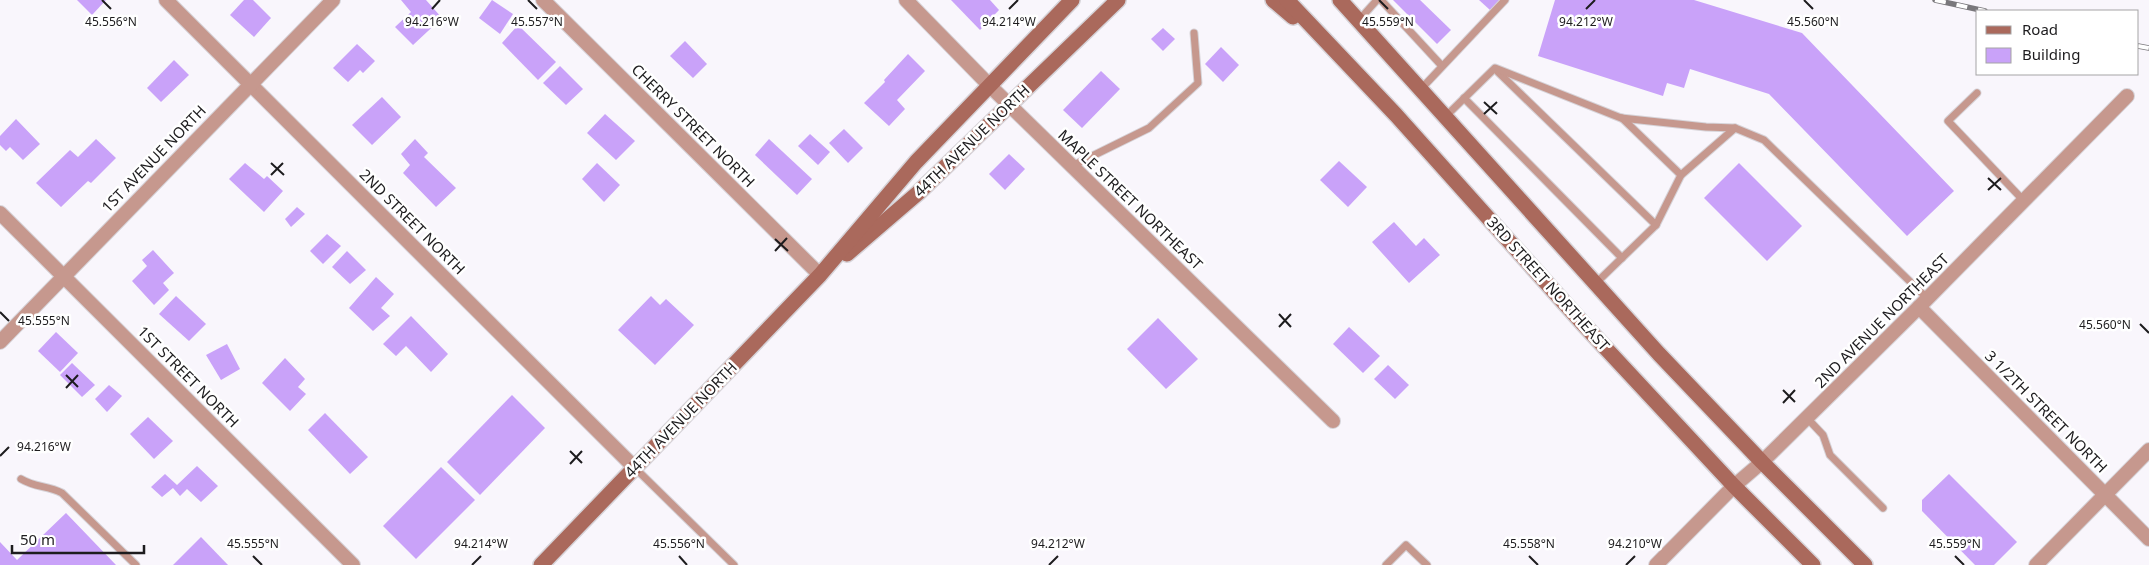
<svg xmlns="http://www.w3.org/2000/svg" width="2149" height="565" font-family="'Noto Sans',sans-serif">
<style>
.building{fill:#c9a2f9}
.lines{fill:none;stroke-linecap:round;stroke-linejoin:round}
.lane-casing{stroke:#d6d3d8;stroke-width:9}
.street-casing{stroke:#d6d3d8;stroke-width:16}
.secondary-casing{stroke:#d6d3d8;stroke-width:18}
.lane{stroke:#c6988e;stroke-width:7}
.street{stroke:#c6988e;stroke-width:14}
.secondary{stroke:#aa695c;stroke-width:15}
.rail-casing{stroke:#7a787c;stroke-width:5.5}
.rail{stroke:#fff;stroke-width:4;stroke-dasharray:11;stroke-linecap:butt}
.ticks{fill:none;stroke:#1d1c1e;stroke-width:2}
.labels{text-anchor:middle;stroke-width:5;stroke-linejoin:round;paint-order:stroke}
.street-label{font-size:15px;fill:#1d1c1e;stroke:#fff}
.ticks-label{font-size:12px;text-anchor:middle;fill:#1d1c1e;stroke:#fff;stroke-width:5;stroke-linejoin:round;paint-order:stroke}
</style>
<rect width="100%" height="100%" fill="#f9f6fc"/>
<g class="building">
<polygon points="77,0 106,0 92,15"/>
<polygon points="244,0 253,0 271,18 254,37 230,15"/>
<polygon points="401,0 426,0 442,18 413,45 395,27 411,12"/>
<polygon points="492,0 513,14 500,34 479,18"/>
<polygon points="951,0 990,0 999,10 980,30"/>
<polygon points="1393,0 1420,0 1451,30 1437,44"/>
<polygon points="1479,0 1500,0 1490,10"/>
<polygon points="1555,0 1694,0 1802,33 1954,191 1907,236 1769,94 1690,69 1684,88 1667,83 1663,96 1538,56"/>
<polygon points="518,25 556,62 538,80 502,43"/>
<polygon points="1163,28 1175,39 1163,51 1151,39"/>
<polygon points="685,41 707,64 693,78 670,56"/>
<polygon points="357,44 375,61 363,73 360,70 348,82 333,68"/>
<polygon points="1221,47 1239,65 1223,82 1205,64"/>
<polygon points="908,54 925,71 897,100 905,109 889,126 864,103 885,82 884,80"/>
<polygon points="174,60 189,75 161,102 147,88"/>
<polygon points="560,66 583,89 566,105 543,83"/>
<polygon points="1101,71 1120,89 1082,128 1063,110"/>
<polygon points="382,97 401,117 372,145 352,125"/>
<polygon points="605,114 635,141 616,160 587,133"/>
<polygon points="16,119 40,144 23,160 10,147 6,151 0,145 0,136"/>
<polygon points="844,129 863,148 848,163 829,143"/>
<polygon points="810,134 830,152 818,165 798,146"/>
<polygon points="96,139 116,158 91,183 88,181 61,207 36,183 70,150 78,157"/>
<polygon points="415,139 428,153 424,157 456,188 436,207 403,173 410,165 401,154"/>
<polygon points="769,139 812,179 797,195 755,155"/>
<polygon points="1009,154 1025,169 1005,190 989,174"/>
<polygon points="1339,161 1367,187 1348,207 1320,180"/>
<polygon points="245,163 264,179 267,176 283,191 264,212 229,179"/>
<polygon points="597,163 620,185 604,202 582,179"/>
<polygon points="1739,163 1802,226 1767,261 1704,198"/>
<polygon points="297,207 305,214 291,227 285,219"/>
<polygon points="1394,222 1416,246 1424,238 1440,255 1409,283 1372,242"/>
<polygon points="327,234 341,246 323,264 310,251"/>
<polygon points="153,250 174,273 163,283 169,290 154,305 132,281 147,266 142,260"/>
<polygon points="347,251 366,270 350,284 332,267"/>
<polygon points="376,277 394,294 381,308 390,316 373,331 349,308"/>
<polygon points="176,296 206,324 189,341 159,314"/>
<polygon points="651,296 660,305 666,299 694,325 655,365 618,330"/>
<polygon points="411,316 448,354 431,372 406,346 396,356 383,344"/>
<polygon points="1158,318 1198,359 1166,389 1127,349"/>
<polygon points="1349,327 1380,356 1363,373 1333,344"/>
<polygon points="56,332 78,353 60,372 38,351"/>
<polygon points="227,344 240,369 221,380 206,355"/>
<polygon points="285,358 305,379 298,387 306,394 290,411 262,383"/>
<polygon points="72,363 95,385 82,397 60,375"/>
<polygon points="1388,365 1409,385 1395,399 1374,379"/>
<polygon points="109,385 122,396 107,412 95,399"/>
<polygon points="512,395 545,428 480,495 447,462"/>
<polygon points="325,413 368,457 350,474 308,430"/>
<polygon points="148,417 173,441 154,459 130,434"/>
<polygon points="197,466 218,486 201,502 187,489 180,496 173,488 162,497 151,487 165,474 177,485"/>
<polygon points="441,467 475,500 416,559 383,526"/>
<polygon points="1949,474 2017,542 1994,565 1975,565 1922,511 1922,500"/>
<polygon points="66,513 116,565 0,565 0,542 17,560"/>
<polygon points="201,537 228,565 173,565"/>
</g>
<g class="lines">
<g class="lane-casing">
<g id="lane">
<polyline points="1381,0 1442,66"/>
<polyline points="1359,20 1377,0"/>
<polyline points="1498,72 1656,225"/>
<polyline points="1421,89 1505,0"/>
<polyline points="1977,93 1948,121 2024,201"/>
<polyline points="1464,98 1622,258"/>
<polyline points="1445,117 1495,68 1621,118 1706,127 1735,128 1764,140 1928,299"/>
<polyline points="1622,118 1681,175"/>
<polyline points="1072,166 1149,128 1198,83 1194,33"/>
<polyline points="1595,284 1656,225 1681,175 1735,128"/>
<polyline points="1807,418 1823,435 1830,455 1883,508"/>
<polyline points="635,468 734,565"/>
<path d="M 21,479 C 36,488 47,485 62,493 L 136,565"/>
<polyline points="1386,565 1406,545 1427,565"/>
</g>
</g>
<g class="street-casing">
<g id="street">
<polyline points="166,0 635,468"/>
<polyline points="543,0 820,275"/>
<polyline points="906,0 990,86 1333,421"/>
<polyline points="0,213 353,565"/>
<polyline points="1919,307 2149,539"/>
<polyline points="0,342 333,0"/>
<polyline points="1656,565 1734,486 1762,462 1919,307 2127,96"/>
<polyline points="2036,565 2149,450"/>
</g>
</g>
<g class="secondary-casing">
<g id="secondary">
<polyline points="1273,0 1293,17"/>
<polyline points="1287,0 1396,115 1585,326 1734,486 1813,565"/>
<polyline points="1340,0 1659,354 1762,462 1865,565"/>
<polyline points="847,254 918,193 1118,0"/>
<polyline points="541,565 820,275 916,162 1072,0"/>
</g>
</g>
<use href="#lane" class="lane"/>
<use href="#street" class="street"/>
<use href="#secondary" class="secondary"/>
<g class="rail-casing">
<g id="rail">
<polyline points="1935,0 1985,11"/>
<polyline points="2138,46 2149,48"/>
</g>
</g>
<use href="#rail" class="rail"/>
</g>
<path class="ticks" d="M 102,0 L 111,9M 528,0 L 537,9M 1379,0 L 1388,9M 1804,0 L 1813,9M 432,9 L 440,0M 1009,9 L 1018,0M 1586,9 L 1595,0M 1484,102 L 1497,114M 1484,114 L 1497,102M 271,163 L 284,175M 271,175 L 283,163M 1988,178 L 2001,190M 1988,190 L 2001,178M 775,239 L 788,251M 775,251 L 787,238M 0,312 L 9,321M 1279,314 L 1291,327M 2140,324 L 2149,333M 1279,327 L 1291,314M 66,375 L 78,387M 66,388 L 78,375M 1783,390 L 1795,402M 1783,403 L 1795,390M 570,451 L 582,463M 0,456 L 9,447M 570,464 L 582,451M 253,556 L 262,565M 679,556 L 687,565M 1529,556 L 1538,565M 1955,556 L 1964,565M 472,565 L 481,556M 1049,565 L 1058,556M 1626,565 L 1635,556"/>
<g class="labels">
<g class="street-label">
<text transform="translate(693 126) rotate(45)" y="5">CHERRY STREET NORTH</text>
<text transform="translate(972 141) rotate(-44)" y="5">44TH AVENUE NORTH</text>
<text transform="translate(154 159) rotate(-46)" y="5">1ST AVENUE NORTH</text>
<text transform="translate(1130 200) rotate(44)" y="5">MAPLE STREET NORTHEAST</text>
<text transform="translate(412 222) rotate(45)" y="5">2ND STREET NORTH</text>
<text transform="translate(1548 284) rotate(48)" y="5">3RD STREET NORTHEAST</text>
<text transform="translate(1882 321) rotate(-45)" y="5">2ND AVENUE NORTHEAST</text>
<text transform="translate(188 377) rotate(45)" y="5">1ST STREET NORTH</text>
<text transform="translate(2046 412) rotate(45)" y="5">3 1/2TH STREET NORTH</text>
<text transform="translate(681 420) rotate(-46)" y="5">44TH AVENUE NORTH</text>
</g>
</g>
<g class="ticks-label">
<text x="111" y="26">45.556°N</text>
<text x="537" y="26">45.557°N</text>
<text x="1388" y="26">45.559°N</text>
<text x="1813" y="26">45.560°N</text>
<text x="432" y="26">94.216°W</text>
<text x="1009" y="26">94.214°W</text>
<text x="1586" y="26">94.212°W</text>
<text x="44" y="325">45.555°N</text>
<text x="2105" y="329">45.560°N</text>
<text x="44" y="451">94.216°W</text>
<text x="481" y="548">94.214°W</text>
<text x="1058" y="548">94.212°W</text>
<text x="1635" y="548">94.210°W</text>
<text x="253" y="548">45.555°N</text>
<text x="679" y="548">45.556°N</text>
<text x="1529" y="548">45.558°N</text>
<text x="1955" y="548">45.559°N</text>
</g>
<rect x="1976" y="10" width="162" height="65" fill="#ffffff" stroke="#a5a4a5"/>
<rect x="1986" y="26" width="25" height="8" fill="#aa695c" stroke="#a5a4a5"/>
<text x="2022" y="35" font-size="15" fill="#1d1c1e">Road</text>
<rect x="1986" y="48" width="25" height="15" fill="#c9a2f9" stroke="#a5a4a5"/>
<text x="2022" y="60" font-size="15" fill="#1d1c1e">Building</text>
<path d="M12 545v8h132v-8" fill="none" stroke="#1d1c1e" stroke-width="2.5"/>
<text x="20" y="545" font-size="15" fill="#1d1c1e" stroke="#ffffff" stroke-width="4" paint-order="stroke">50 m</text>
</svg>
